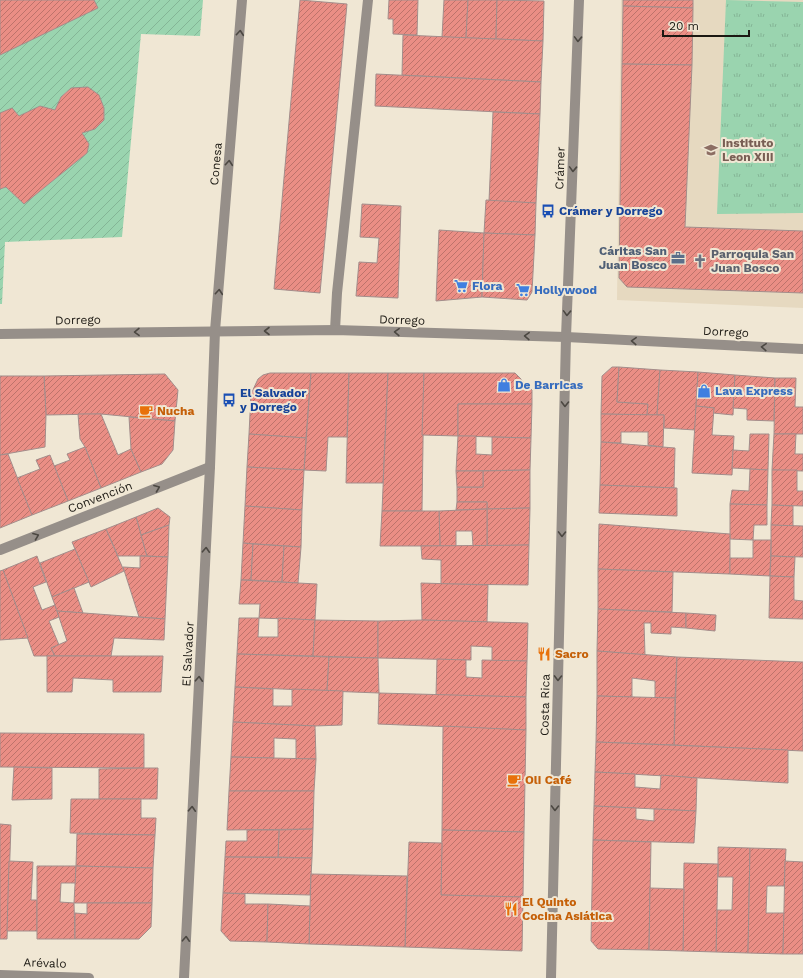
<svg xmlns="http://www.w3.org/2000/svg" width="803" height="978" font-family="'Work Sans',sans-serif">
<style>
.built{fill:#e6d9c0}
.grass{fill:url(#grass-tufts)}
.garden{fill:url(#garden-furrows)}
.building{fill:url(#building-hatch);stroke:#a38d8b}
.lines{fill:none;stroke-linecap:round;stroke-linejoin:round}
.lane{stroke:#968f89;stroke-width:10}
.street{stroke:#968f89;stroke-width:10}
.oneway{stroke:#4c4842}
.labels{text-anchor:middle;stroke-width:4;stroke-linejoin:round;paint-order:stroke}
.education-label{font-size:12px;font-weight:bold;fill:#785e54;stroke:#f0e7d4;text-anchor:start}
.street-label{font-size:12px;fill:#1b1812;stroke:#f0e7d4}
.transit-label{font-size:12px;font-weight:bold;fill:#164399;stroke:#f0e7d4;text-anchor:start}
.service-label{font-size:12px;font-weight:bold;fill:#4e5e75;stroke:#f0e7d4;text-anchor:end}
.worship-label{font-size:12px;font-weight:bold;fill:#5b616d;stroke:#f0e7d4;text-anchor:start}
.shop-label{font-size:12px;font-weight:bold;fill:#366cbe;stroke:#f0e7d4;text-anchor:start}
.food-label{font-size:12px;font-weight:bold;fill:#c56008;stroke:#f0e7d4;text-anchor:start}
</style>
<defs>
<pattern id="grass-tufts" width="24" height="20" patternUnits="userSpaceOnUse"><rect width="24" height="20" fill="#9ad4af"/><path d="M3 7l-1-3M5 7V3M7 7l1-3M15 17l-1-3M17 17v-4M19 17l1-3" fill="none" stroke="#84b596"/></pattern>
<pattern id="garden-furrows" width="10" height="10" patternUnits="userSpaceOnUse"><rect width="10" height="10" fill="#9ad4af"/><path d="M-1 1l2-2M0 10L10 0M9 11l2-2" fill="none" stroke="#84b596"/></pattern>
<pattern id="building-hatch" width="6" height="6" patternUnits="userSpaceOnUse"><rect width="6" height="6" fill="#ea8e85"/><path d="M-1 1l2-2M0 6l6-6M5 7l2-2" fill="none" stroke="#bd736b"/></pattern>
</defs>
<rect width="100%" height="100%" fill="#f0e7d4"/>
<polygon class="built" points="621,0 803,0 803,308 617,300"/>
<polygon class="grass" points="726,0 803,2 803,213 717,214"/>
<path class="garden" d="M 94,0 L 203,0 L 200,36 L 141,34 L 122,237 L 5,242 L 2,304 L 0,304 L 0,189 L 6,187 L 24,204 L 87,153 L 89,144 L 82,133 L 104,120 C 105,103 101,97 87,87 C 66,89 64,90 55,110 L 40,106 L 19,116 L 0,113 L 0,55 Z"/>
<g class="building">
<polygon points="0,0 94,0 98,8 0,55"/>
<polygon points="300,0 347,4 320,293 274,289"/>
<polygon points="389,0 418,0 417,35 393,34 393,19 388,19"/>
<polygon points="444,0 468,0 466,38 442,37"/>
<polygon points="468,0 497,0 496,39 466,38"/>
<polygon points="497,0 544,1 543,41 496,39"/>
<polygon points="623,0 693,0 693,8 623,6"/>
<polygon points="623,6 693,8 692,65 622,64"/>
<polygon points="403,35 543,41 541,82 402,75"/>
<polygon points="622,64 692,65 685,227 803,231 803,293 627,287 619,278"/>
<polygon points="376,74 541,82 540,114 375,106"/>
<polygon points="88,87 99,95 104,108 104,120 95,129 82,133 89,144 87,153 24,204 6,187 0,189 0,113 12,108 19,116 40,106 55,110 61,97 71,88"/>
<polygon points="493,112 540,114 536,203 489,201"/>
<polygon points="486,200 536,203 535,235 484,233"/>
<polygon points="362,204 401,206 398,298 356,296 359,262 377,263 379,238 360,237"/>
<polygon points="439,230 484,233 482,297 436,301"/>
<polygon points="484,233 535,235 532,292 527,300 482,297"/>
<polygon points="612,367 619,367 617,402 648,404 647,415 601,414 602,376"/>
<polygon points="619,367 660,370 657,415 647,415 648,404 617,402"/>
<polygon points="660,370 698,372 695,430 664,428 664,415 657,415"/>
<polygon points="698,372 735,375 733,415 713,413 714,408 696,406"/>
<polygon points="270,373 311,373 306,438 249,434 251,394 258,379 263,375"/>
<polygon points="311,373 349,373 347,437 328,437 326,471 304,470"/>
<polygon points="349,373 388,373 383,483 346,483"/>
<polygon points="388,373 424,373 422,511 382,511"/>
<polygon points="424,373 515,373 532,390 532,404 458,404 458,436 422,435"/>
<polygon points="165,374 178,390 175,421 101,414 46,415 44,376"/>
<polygon points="735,375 775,378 774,421 747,420 747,409 733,408"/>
<polygon points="0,376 44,376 46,415 45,447 0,455"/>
<polygon points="775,378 796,378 795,407 803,407 803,434 774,434"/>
<polygon points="458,404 532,404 531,438 458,436"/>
<polygon points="696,406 714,408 712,435 734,436 732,475 692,473"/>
<polygon points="78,414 101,414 118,455 131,449 141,472 101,488 85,447 80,439"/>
<polygon points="601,414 664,415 663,447 648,445 648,432 621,432 621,443 601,442"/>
<polygon points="129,417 175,421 173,450 162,464 141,472 131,449"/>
<polygon points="249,434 306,438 304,470 247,467"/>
<polygon points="750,434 769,434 768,470 732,468 733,450 749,451"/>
<polygon points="774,434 796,434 795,454 803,454 803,471 772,470"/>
<polygon points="458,436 476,436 476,454 492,455 492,437 531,438 530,470 456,471"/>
<polygon points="601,442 675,448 674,488 600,485"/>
<polygon points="85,447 101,488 68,501 54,466 70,460 67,454"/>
<polygon points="8,454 32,515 0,528 0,455"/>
<polygon points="50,455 68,501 32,515 17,478 40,469 36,460"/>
<polygon points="247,467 304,470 302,510 245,506"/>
<polygon points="750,469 768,470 767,505 730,504 732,490 749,491"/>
<polygon points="530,470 530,508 487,509 487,502 457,502 457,487 483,487 483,471"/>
<polygon points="772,470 797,470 797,491 803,491 803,506 772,505"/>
<polygon points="456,471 483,471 483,487 457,487"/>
<polygon points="600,485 677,488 677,516 599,513"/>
<polygon points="457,502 487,502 487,509 456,510"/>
<polygon points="730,504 767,505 767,525 754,525 753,540 730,539"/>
<polygon points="772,505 793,506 793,526 771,525"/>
<polygon points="245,506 302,510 301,547 243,543"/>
<polygon points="158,508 170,517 169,525 141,535 136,517"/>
<polygon points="530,508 529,545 487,546 487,509"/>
<polygon points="487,509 487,546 473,546 472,531 456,531 456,546 440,546 439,511"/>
<polygon points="382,511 439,511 440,546 380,546"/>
<polygon points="136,517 147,556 118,556 106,529"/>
<polygon points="599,524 730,534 730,574 598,569"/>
<polygon points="169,525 168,557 147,556 141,535"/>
<polygon points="771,525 803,526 803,557 771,556"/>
<polygon points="106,529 124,571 91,587 72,542"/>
<polygon points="753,540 771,540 770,576 730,574 730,558 753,558"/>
<polygon points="243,543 253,544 251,580 241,580"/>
<polygon points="253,544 284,546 282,582 251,580"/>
<polygon points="529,545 528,585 441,584 441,560 422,559 421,546"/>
<polygon points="284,546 301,547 298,583 282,582"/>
<polygon points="75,549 89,582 52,597 40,563"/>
<polygon points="37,556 46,582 33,587 42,610 55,605 59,617 49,621 59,645 51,648 55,656 34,656 3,570"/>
<polygon points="140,556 168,557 165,619 139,617 123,567 140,568"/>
<polygon points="771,556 795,557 794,577 770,576"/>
<polygon points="598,569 673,572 672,612 598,609"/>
<polygon points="3,570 28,638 0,640 0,571"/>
<polygon points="770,576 794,577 794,600 803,601 803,619 769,618"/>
<polygon points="241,580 317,584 315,620 259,618 260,604 239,604"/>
<polygon points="421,583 488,585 487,622 422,620"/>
<polygon points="74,588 83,613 57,611 52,597"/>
<polygon points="598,609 686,613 686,628 671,627 671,634 651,633 651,623 644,623 645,655 597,651"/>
<polygon points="57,611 165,619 164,640 114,638 111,656 55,656 51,648 67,641"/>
<polygon points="686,613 716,615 715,631 686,628"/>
<polygon points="239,618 259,618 258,637 278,637 278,618 315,620 313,656 237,654"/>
<polygon points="315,620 378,621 378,658 313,656"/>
<polygon points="422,620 528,623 527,661 492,661 492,647 471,646 471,660 378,658 378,621"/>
<polygon points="597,651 677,657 675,698 655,698 655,681 632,678 632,697 597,696"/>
<polygon points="237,654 329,657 327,691 235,687"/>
<polygon points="47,656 163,656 161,692 113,692 113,680 73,678 72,692 47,692"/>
<polygon points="329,657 378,658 379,693 327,691"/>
<polygon points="677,657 803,662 803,751 674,745"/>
<polygon points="437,659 466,660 466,677 482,678 482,660 527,661 526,697 436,695"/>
<polygon points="235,687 273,689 273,706 292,706 292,689 343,691 342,725 315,726 233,722"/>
<polygon points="379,693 526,697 526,730 378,724"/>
<polygon points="597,696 675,698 674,745 596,742"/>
<polygon points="233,722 315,726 316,759 296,759 296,739 274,738 274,758 231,757"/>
<polygon points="443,726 526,730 524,832 442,830"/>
<polygon points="0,733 144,734 144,768 0,767"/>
<polygon points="596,742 788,750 788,783 595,772"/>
<polygon points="231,757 316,759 314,791 229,791"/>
<polygon points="14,767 52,768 52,799 12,800"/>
<polygon points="144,768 158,768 157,799 99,799 99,769"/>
<polygon points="595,772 635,774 635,787 660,789 661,775 697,778 696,811 594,806"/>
<polygon points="229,791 314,791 313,829 227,830"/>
<polygon points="71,799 141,799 141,818 156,818 155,835 70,833"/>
<polygon points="594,806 636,808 636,819 654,821 654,809 696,811 694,843 593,840"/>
<polygon points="0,824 11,825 7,939 0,939"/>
<polygon points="313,829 312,858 278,857 279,830"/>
<polygon points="247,830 279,830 278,857 225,857 226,841 247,841"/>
<polygon points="442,830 524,832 523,897 441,895"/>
<polygon points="77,834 155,835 153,868 76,866"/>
<polygon points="593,840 651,842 649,950 598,949 591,941"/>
<polygon points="409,842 442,843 441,895 523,897 522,951 405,947"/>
<polygon points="718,847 750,848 748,953 716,952 717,910 732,910 733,877 718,877"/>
<polygon points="750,848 786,849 784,886 767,886 766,913 784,913 783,954 748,953"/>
<polygon points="225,857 312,858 310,895 223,893"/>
<polygon points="9,861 33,862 31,900 37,900 37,931 7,931"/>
<polygon points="785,861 803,862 803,954 783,954"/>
<polygon points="684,863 718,864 716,952 683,951"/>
<polygon points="37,866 76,866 76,883 61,883 60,902 74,903 75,939 37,939"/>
<polygon points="76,866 153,868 152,903 74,903"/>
<polygon points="311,874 407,876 405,947 309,944"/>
<polygon points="650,888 684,889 683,951 649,950"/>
<polygon points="223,893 245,894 245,904 268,904 267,942 230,941 221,931"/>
<polygon points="87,903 152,903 151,927 139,939 75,939 75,913 87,914"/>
<polygon points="268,904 310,906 309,944 267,942"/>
</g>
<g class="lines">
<polyline class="lane" points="335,330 337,293 368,0"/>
<g class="street">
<polyline points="0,334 335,330 566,337 803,349"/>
<polyline points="0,550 210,467"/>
<polyline points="0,975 89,978"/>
<polyline points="184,978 210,467 215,331 242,0"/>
<polyline points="551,978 566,337 579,0"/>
</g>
</g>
<defs><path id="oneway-chevron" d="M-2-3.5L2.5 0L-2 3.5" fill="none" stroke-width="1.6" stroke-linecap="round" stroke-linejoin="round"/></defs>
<g class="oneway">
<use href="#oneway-chevron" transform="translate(240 33) rotate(-85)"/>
<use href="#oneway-chevron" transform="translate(578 39) rotate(92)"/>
<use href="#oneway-chevron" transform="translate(229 163) rotate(-85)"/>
<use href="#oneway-chevron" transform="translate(573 169) rotate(92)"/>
<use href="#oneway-chevron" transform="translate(219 292) rotate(-85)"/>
<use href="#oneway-chevron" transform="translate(567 313) rotate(92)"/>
<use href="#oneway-chevron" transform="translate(267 331) rotate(180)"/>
<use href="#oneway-chevron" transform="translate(137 332) rotate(179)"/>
<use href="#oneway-chevron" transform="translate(397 332) rotate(-178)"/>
<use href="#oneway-chevron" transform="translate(527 336) rotate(-178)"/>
<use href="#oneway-chevron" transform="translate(634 341) rotate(-177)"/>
<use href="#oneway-chevron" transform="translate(764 347) rotate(-177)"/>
<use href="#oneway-chevron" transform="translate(565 404) rotate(91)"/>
<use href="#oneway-chevron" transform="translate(157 488) rotate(-21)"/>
<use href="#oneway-chevron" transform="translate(562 534) rotate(91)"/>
<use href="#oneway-chevron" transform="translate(36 536) rotate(-21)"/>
<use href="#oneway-chevron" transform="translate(206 550) rotate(-87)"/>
<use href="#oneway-chevron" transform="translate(558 678) rotate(91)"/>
<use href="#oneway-chevron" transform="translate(199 679) rotate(-87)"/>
<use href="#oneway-chevron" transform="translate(555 808) rotate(91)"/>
<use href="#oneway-chevron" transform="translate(192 809) rotate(-87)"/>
<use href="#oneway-chevron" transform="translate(186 939) rotate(-87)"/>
</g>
<defs>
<g id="school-bare" transform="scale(1.08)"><path d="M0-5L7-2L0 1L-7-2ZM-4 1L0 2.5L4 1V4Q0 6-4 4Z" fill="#8d6e63" stroke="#f0e7d4" stroke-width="2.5" paint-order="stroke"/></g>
<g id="bus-bare" transform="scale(1.08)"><path d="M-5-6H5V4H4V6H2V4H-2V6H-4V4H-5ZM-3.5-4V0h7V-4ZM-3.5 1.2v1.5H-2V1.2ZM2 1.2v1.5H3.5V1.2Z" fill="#1a4fb4" stroke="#f0e7d4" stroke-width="2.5" paint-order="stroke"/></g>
<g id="office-bare" transform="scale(1.08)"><path d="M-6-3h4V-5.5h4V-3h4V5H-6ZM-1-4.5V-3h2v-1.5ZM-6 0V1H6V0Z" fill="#5c6f8a" stroke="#f0e7d4" stroke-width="2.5" paint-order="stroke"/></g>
<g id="church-bare" transform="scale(1.08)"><path d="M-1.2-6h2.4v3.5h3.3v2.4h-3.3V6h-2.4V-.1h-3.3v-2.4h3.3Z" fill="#6b7280" stroke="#f0e7d4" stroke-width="2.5" paint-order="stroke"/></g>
<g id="supermarket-bare" transform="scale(1.08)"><path d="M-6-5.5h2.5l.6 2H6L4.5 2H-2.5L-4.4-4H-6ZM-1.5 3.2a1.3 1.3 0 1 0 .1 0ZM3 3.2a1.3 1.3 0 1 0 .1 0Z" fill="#3f7fe0" stroke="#f0e7d4" stroke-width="2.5" paint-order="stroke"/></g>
<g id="shop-bare" transform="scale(1.08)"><path d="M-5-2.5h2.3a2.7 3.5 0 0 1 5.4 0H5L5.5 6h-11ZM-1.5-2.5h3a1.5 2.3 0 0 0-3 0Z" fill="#3f7fe0" stroke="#f0e7d4" stroke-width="2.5" paint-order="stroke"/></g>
<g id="cafe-bare" transform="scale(1.08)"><path d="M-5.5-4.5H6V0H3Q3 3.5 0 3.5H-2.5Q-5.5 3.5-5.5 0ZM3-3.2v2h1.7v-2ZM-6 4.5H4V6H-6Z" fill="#e8710a" stroke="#f0e7d4" stroke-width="2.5" paint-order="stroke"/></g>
<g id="restaurant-bare" transform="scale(1.08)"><path d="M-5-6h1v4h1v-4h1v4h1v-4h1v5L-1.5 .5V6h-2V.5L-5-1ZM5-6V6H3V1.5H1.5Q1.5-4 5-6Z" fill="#e8710a" stroke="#f0e7d4" stroke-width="2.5" paint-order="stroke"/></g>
</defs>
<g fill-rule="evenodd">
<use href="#school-bare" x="711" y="150"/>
<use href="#bus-bare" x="548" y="211"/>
<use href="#office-bare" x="678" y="258"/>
<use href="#church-bare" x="700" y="261"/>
<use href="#supermarket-bare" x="461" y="286"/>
<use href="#supermarket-bare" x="523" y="290"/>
<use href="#shop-bare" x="504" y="385"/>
<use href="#shop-bare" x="704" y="391"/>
<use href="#bus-bare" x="229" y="400"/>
<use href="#cafe-bare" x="146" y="411"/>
<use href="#restaurant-bare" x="544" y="654"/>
<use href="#cafe-bare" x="514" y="780"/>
<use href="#restaurant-bare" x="511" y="909"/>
</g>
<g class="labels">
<g class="education-label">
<text x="722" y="147">Instituto<tspan x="722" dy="14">Leon XIII</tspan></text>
</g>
<g class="street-label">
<text transform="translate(216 164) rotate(-85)" y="4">Conesa</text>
<text transform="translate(560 168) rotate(-88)" y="4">Crámer</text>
<text transform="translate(78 320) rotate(-1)" y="4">Dorrego</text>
<text transform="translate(402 320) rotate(2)" y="4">Dorrego</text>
<text transform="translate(726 332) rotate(3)" y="4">Dorrego</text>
<text transform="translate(100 497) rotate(-21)" y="4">Convención</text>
<text transform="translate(188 654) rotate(-87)" y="4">El Salvador</text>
<text transform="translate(545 705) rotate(-89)" y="4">Costa Rica</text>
<text transform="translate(45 963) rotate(2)" y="4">Arévalo</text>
</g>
<g class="transit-label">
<text x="559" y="215">Crámer y Dorrego</text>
<text x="240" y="397">El Salvador<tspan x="240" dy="14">y Dorrego</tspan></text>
</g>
<g class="service-label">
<text x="667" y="255">Cáritas San<tspan x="667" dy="14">Juan Bosco</tspan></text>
</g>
<g class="worship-label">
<text x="711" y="258">Parroquia San<tspan x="711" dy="14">Juan Bosco</tspan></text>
</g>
<g class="shop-label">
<text x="472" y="290">Flora</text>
<text x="534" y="294">Hollywood</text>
<text x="515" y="389">De Barricas</text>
<text x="715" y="395">Lava Express</text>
</g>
<g class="food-label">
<text x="157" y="415">Nucha</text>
<text x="555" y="658">Sacro</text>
<text x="525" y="784">Oli Café</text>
<text x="522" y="906">El Quinto<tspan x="522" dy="14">Cocina Asiática</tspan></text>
</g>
</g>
<path d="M663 30v6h86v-6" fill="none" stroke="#1b1812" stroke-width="2"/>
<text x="669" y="30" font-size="12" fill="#1b1812" stroke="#f0e7d4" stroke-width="3" paint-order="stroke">20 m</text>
</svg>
